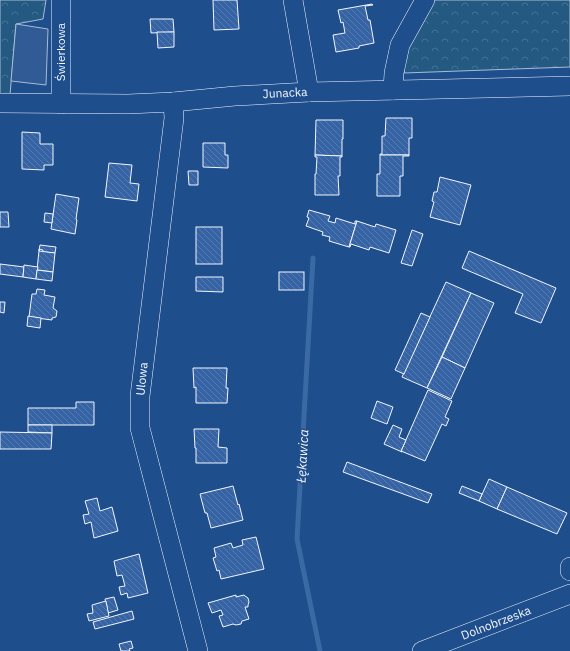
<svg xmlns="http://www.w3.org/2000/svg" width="570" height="651" font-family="'IBM Plex Sans',sans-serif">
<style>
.forest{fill:url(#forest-crowns);stroke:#a8bbd7}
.parking{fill:#305b95;stroke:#a8bbd7}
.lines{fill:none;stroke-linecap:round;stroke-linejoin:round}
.stream{stroke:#3b69a3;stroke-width:5}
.building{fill:url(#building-back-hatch);stroke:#f2f6ff}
.minor-casing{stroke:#f2f6ff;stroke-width:20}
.minor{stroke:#1f4e8c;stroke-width:19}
.labels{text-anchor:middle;stroke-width:3;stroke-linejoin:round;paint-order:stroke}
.street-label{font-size:12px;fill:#f2f6ff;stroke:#1f4e8c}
.water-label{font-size:13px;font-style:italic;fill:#f2f6ff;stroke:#1f4e8c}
</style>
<defs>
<pattern id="forest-crowns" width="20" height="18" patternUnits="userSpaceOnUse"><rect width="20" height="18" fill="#245a82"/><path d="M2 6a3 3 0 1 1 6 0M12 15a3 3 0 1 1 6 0" fill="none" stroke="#447295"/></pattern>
<pattern id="building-back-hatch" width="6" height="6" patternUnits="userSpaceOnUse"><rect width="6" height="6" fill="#3563a3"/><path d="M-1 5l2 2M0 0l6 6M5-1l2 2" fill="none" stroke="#537ab1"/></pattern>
</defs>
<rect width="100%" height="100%" fill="#1f4e8c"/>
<g class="forest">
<polygon points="0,0 46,0 43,19 16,24 10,95 0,95"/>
<polygon points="435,0 570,0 570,67 404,73 405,50"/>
</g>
<polygon class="parking" points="16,24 48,29 46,85 11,81"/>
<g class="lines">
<polyline class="stream" points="313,258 297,539 320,651"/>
</g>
<g class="building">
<polygon points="213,0 237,0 239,29 214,30"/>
<polygon points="372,4 373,5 365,6 368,20 370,20 374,43 359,46 359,48 336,52 333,35 345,33 343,22 341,23 338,10"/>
<polygon points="150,19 173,19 174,32 151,33"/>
<polygon points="157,32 174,32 174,47 158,48"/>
<polygon points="386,118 412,118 412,138 409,138 409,155 380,155 380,154 382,154 382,136 385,136"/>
<polygon points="316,120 343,120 343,139 342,139 342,156 315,155"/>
<polygon points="22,132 40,133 40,144 53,144 53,165 44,165 44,170 22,169"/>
<polygon points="203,143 225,143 225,155 228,155 228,168 203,167"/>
<polygon points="315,155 342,156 342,157 340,157 340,176 338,176 339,195 315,195 315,174 316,174 317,157 315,157"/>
<polygon points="380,155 409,155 409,156 403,156 403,176 400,176 400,196 377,196 377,174 380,174"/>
<polygon points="109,163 132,165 130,183 139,184 137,201 105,197"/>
<polygon points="188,171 198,171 198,185 189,185"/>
<polygon points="440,177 471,185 460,225 430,217 434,202 432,201 434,192 437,192"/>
<polygon points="56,194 79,198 76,219 77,220 75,234 51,229"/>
<polygon points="309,210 330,216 328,221 335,223 336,218 355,224 355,221 357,221 349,247 329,241 330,237 322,235 323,232 306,226 309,218 307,217"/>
<polygon points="0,212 8,212 9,227 0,227"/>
<polygon points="45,213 53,214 52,223 44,222"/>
<polygon points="357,221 375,227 376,224 396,230 389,253 370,247 369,250 351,244 350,247 349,247"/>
<rect x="196" y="227" width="26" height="37"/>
<polygon points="412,230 423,234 412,266 401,263"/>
<polygon points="40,245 56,247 55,253 43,252 43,250 39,249 39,251"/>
<polygon points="39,251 55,253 53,272 37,270"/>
<polygon points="469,251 556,288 541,323 515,313 523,294 462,268"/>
<polygon points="0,264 24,267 23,277 0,274"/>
<polygon points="24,265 38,267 36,279 23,277"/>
<polygon points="37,270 53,272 52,281 36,279"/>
<rect x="279" y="272" width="25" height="18"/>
<polygon points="196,277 223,277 223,292 196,291"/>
<polygon points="446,282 471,293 427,388 402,377"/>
<polygon points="37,289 45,290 44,295 55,297 53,308 57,311 56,317 52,318 52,320 29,317 32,294 36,294"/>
<polygon points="471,293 494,303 465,368 442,357"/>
<polygon points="0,302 5,302 4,313 0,312"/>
<polygon points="421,313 430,317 404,374 395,370"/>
<polygon points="28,316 41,318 40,328 27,326"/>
<polygon points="442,357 465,368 451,399 427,388"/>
<polygon points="193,368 227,368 226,388 228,388 227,403 196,403 196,387 194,388"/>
<polygon points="428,390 452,401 445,417 449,419 446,426 442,424 425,461 401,451"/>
<polygon points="377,401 393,407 387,424 371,418"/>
<polygon points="76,402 94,402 94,425 28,425 28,408 76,408"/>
<polygon points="28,425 52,425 52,433 28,432"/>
<polygon points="393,425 402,429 399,437 406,440 401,451 402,452 384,444"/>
<polygon points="194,429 219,429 218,447 227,448 227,463 196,463 196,448 195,448"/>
<polygon points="0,432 52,433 51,449 0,449"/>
<polygon points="347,462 432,494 428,503 343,472"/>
<polygon points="489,479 507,487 497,509 479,501"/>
<polygon points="233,486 238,505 239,504 243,520 211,528 207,513 205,513 200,494"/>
<polygon points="462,486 482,494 479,501 459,493"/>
<polygon points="507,487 567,513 557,534 497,509"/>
<polygon points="97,498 100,511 112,507 118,531 94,538 91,522 85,524 83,515 89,514 85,501"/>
<polygon points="256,537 264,569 221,579 219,570 217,571 213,558 216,557 214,548 231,543 233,548 243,545 242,540"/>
<polygon points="139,554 148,593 128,598 127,593 121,595 119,587 125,586 122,575 117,576 114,561"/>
<polygon points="236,595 236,597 244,595 245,596 248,598 249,602 248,605 248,607 245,607 249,619 242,621 241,624 236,625 233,624 223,627 219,616 223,615 221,610 212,613 208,603"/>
<polygon points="114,597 118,610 108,613 105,599"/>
<polygon points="106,601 109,616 89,621 87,614 93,613 92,605"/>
<polygon points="132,611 134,619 95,629 93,622"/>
<polygon points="131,641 133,648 129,649 130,651 121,651 119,644"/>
</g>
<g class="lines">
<g class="minor-casing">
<g id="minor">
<polyline points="61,0 61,104"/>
<polyline points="293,0 309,92"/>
<polyline points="393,90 394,73 400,45 425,0"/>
<polyline points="173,102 174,118 140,396 140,428 198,651"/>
<polyline points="0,103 128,104 173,102 235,96 309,92 570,86"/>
<polyline points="570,567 570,571"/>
<polyline points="422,651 570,594"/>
</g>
</g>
<use href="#minor" class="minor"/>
</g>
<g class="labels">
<g class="street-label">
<text transform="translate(61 52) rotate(-90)" y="4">Świerkowa</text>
<text transform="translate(285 93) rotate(-3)" y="4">Junacka</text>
<text transform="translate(142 379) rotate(-84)" y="4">Ulowa</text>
<text transform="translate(496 623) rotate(-21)" y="4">Dolnobrzeska</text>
</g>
<g class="water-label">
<text transform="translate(302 456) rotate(-87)" y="5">Łękawica</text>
</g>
</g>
</svg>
